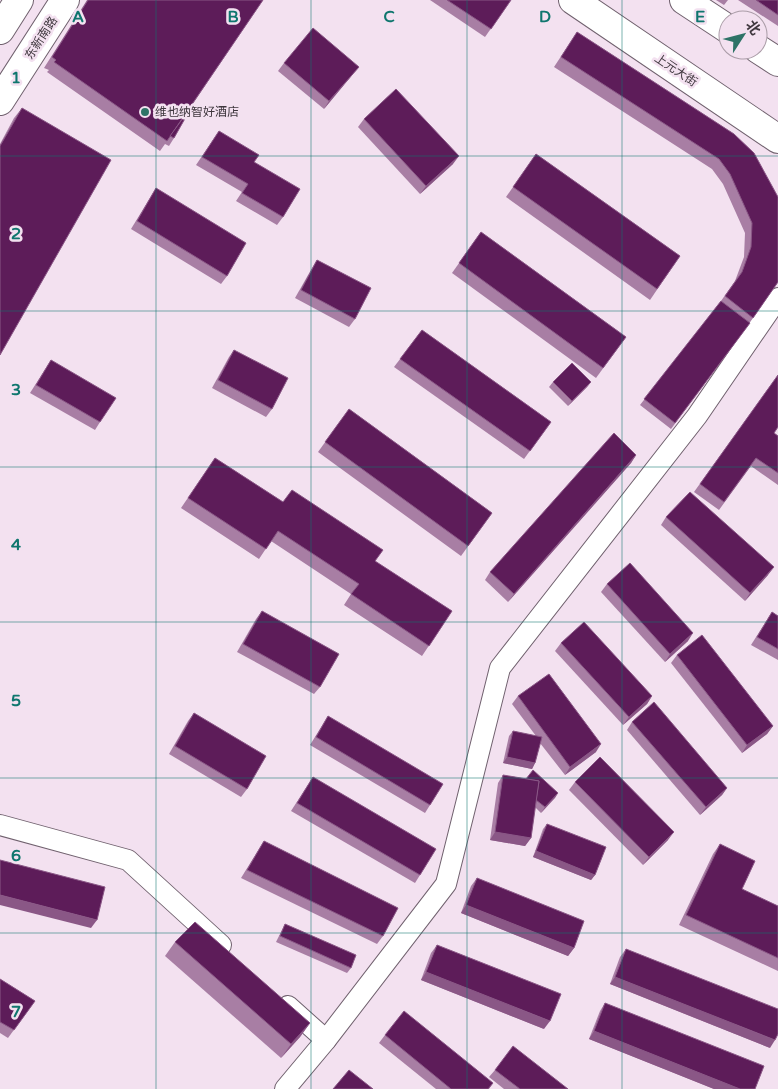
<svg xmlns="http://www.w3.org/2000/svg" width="778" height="1089" font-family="'Varela Round','Noto Sans SC',sans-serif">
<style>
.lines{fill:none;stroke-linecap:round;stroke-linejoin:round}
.street-casing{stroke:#70616e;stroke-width:22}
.secondary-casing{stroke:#70616e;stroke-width:30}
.street{stroke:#fff;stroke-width:20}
.secondary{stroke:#fff;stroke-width:28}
.wall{fill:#a87ea4}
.shaded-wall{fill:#8a5786}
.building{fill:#5d1c59;stroke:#8a5786}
.grid{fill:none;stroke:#0f766e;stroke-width:1;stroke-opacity:0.55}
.poi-dot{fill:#2e7367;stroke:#f3e1f0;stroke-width:2}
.labels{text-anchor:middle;stroke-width:5;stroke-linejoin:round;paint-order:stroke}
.street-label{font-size:12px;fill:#3e363d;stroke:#f3e1f0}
.poi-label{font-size:12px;fill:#3e363d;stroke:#f3e1f0;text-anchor:start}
.grid-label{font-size:16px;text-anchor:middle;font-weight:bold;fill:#0f766e;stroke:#f3e1f0;stroke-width:5;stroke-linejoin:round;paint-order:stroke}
</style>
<rect width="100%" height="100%" fill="#f3e1f0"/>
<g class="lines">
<g class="street-casing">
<g id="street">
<polyline points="0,825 128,860 221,945"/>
<polyline points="326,1040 446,884 500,668 697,416 778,298"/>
<polyline points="285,1089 326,1040 288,1006"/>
</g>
</g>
<g class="secondary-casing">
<g id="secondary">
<polyline points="573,0 778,139"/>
<polyline points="684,0 728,29"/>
<polyline points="0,30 19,0"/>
<polyline points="758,49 778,62"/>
<polyline points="0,101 65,0"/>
</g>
</g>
<use href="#street" class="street"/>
<use href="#secondary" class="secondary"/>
</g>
<g class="wall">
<polygon points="87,0 263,0 186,114 174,138 169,146 165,144 160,151 47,72 49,70 44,68"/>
<polygon points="430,0 511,0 485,37"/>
<polygon points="716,0 728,0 724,5"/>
<polygon points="738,0 778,0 778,26"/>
<polygon points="577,32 734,134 778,282 746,328 671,429 640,405 721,301 735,281 744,257 745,233 723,184 712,169 554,67"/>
<polygon points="284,63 353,74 324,109 278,71"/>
<polygon points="22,108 0,355 0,144 14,118"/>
<polygon points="364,119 453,164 420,194 358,127"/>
<polygon points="219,131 254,162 283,217 277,225 236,201 242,192 196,165"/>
<polygon points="536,154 680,256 650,300 506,197"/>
<polygon points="156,188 227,276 221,284 131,229"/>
<polygon points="481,232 626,337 596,378 452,273"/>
<polygon points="317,260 355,319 349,327 295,298 312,268"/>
<polygon points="422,330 551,422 524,459 394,367"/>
<polygon points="234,350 272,409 266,417 212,388 229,357"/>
<polygon points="51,360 100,422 95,430 30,393"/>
<polygon points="778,375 774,433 778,436 778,485 751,466 719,510 694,492"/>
<polygon points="553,382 591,382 587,387 568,406 549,387"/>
<polygon points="349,409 492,513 461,556 318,452"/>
<polygon points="636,455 631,463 508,602 485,580 490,572"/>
<polygon points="215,458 452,611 422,656 344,605 351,594 271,541 259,559 181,508"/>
<polygon points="666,517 768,575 745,601 661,525"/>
<polygon points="607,584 688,641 665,662 601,592"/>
<polygon points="262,611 320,687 314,694 237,652 256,619"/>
<polygon points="772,612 778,616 778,660 751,645"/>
<polygon points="561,643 652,696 647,704 623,725 555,651"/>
<polygon points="677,655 773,726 767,734 742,753 671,663"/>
<polygon points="518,696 596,752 565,775 540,743 535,763 532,769 503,763 509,736 513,731 536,736 512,704"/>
<polygon points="194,713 247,789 241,797 169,754 188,721"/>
<polygon points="328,716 430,805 425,813 310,745"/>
<polygon points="632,722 727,788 722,795 700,815 627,730"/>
<polygon points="503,775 558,793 541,813 535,807 531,838 525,846 490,840 498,783"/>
<polygon points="313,777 420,875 415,883 291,811"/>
<polygon points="575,782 668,840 643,865 569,790"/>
<polygon points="547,824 595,875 591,880 533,857 543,829"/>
<polygon points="264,841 383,936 377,944 241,878"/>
<polygon points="720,844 742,889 778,906 778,971 679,925 713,854"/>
<polygon points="477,878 574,948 568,956 461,913 471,886"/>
<polygon points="285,924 351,968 347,973 276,942"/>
<polygon points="175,942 310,1023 300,1037 281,1058 165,956"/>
<polygon points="437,945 544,1029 421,980 431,953"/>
<polygon points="626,949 770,1048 610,984 620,957"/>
<polygon points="0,979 35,1001 8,1038 0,1033"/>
<polygon points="605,1003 755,1089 714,1089 589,1039 600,1011"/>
<polygon points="385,1035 493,1083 489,1089 436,1089 379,1043"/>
<polygon points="495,1070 568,1089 504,1089 489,1077"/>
</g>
<g class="shaded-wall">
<polygon points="359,67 353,74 324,109 329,101"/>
<polygon points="459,156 453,164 420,194 426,186"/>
<polygon points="591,382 587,387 568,406 572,401"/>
<polygon points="636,455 631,463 508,602 514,594"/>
<polygon points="774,567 768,575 745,601 750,593"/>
<polygon points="693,633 688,641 665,662 670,654"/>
<polygon points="652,696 647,704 623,725 629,717"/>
<polygon points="773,726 767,734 742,753 747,745"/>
<polygon points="601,744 596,752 565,775 570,767"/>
<polygon points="507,757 535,763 532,769 503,763"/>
<polygon points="727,788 722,795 700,815 706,807"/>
<polygon points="558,793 555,798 541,813 545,807"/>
<polygon points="495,832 531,838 525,846 490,840"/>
<polygon points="674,832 668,840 643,865 649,857"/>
<polygon points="536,851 595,875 591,880 533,857"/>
<polygon points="0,895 97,920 91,928 0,905"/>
<polygon points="466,905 574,948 568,956 461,913"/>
<polygon points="426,972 550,1021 544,1029 421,980"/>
<polygon points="615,977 775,1040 770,1048 610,984"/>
<polygon points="310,1023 300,1037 281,1058 291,1044"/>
<polygon points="594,1031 740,1089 714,1089 589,1039"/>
</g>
<g class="building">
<polygon points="88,0 263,0 167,141 54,62 56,60 52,57"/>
<polygon points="447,0 511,0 491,29"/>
<polygon points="756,0 778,0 778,15"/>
<polygon points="313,28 359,67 329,101 284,63"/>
<polygon points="577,32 734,134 754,153 778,197 778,282 753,318 725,296 742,272 751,247 752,223 730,174 719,159 561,57"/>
<polygon points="396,89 459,156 426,186 364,119"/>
<polygon points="22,108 111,160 0,355 0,146"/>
<polygon points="186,114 187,115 174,138 170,136"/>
<polygon points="219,131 259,155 254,162 300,189 283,217 242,193 248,184 202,157"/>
<polygon points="536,154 680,256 657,289 513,187"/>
<polygon points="156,188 246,243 227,276 137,221"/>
<polygon points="481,232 626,337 603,368 459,263"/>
<polygon points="317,260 371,288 355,319 301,290"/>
<polygon points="721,301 750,323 675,423 644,399"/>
<polygon points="422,330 551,422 530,451 400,359"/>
<polygon points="234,350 288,378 272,409 218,380"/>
<polygon points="51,360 116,398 100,422 36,385"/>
<polygon points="572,363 591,382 572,401 553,382"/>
<polygon points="778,375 778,427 774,433 778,436 778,473 756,458 724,502 700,484"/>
<polygon points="349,409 492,513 468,546 325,442"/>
<polygon points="614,433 636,455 514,594 490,572"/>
<polygon points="215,458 283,502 292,490 383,550 375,561 452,611 429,646 351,594 359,584 278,531 266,549 188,498"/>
<polygon points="690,492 774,567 750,593 666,517"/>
<polygon points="630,563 693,633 670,654 607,584"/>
<polygon points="262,611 339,654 320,687 243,644"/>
<polygon points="772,612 778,616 778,649 757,637"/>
<polygon points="584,622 652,696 629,717 561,643"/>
<polygon points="702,635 773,726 747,745 677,655"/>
<polygon points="549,674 601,744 570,767 518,696"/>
<polygon points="654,702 727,788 706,807 632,722"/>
<polygon points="194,713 266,756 247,789 175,746"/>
<polygon points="328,716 443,784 430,805 316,737"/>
<polygon points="513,731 542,737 535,763 507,757"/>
<polygon points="600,757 674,832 649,857 575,782"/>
<polygon points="533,770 558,793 545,807 536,800 539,781 526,779"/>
<polygon points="503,775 539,781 531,838 495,832"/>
<polygon points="313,777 436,849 420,875 297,803"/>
<polygon points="547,824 606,847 595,875 536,851"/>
<polygon points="264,841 398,908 383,936 247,870"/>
<polygon points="720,844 755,861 742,889 778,906 778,958 686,915"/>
<polygon points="0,860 105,887 97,920 0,895"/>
<polygon points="477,878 584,921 574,948 466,905"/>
<polygon points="195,922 310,1023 291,1044 175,942"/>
<polygon points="285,924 356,955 351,968 280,936"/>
<polygon points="437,945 561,994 550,1021 426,972"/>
<polygon points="626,949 778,1009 778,1034 775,1040 615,977"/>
<polygon points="0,979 35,1001 14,1030 0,1022"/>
<polygon points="605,1003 764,1066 755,1089 740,1089 594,1031"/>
<polygon points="404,1011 493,1083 488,1089 451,1089 385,1035"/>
<polygon points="513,1046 568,1089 520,1089 495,1070"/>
<polygon points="349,1070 373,1089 333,1089"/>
</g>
<path class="grid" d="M 156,0 L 156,1089M 311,0 L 311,1089M 467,0 L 467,1089M 622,0 L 622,1089M 0,156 L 778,156M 0,311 L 778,311M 0,467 L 778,467M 0,622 L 778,622M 0,778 L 778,778M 0,933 L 778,933"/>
<circle class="poi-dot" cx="145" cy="112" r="5"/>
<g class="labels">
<g class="street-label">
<text transform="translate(41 38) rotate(-57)" y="4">东新南路</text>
<text transform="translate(676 70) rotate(34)" y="4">上元大街</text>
</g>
<g class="poi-label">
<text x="155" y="116">维也纳智好酒店</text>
</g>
</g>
<g class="grid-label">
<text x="78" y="22">A</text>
<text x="233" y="22">B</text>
<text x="389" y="22">C</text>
<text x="545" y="22">D</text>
<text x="700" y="22">E</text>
<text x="16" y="83">1</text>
<text x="16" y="239">2</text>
<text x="16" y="395">3</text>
<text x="16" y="550">4</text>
<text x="16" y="706">5</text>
<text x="16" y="861">6</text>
<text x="16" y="1017">7</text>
</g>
<g transform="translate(743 35) rotate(54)"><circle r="24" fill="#f3e1f0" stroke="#ab9da8"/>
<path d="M0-4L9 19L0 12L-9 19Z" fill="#2e7367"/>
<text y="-8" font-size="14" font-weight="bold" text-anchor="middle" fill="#3e363d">北</text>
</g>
</svg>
